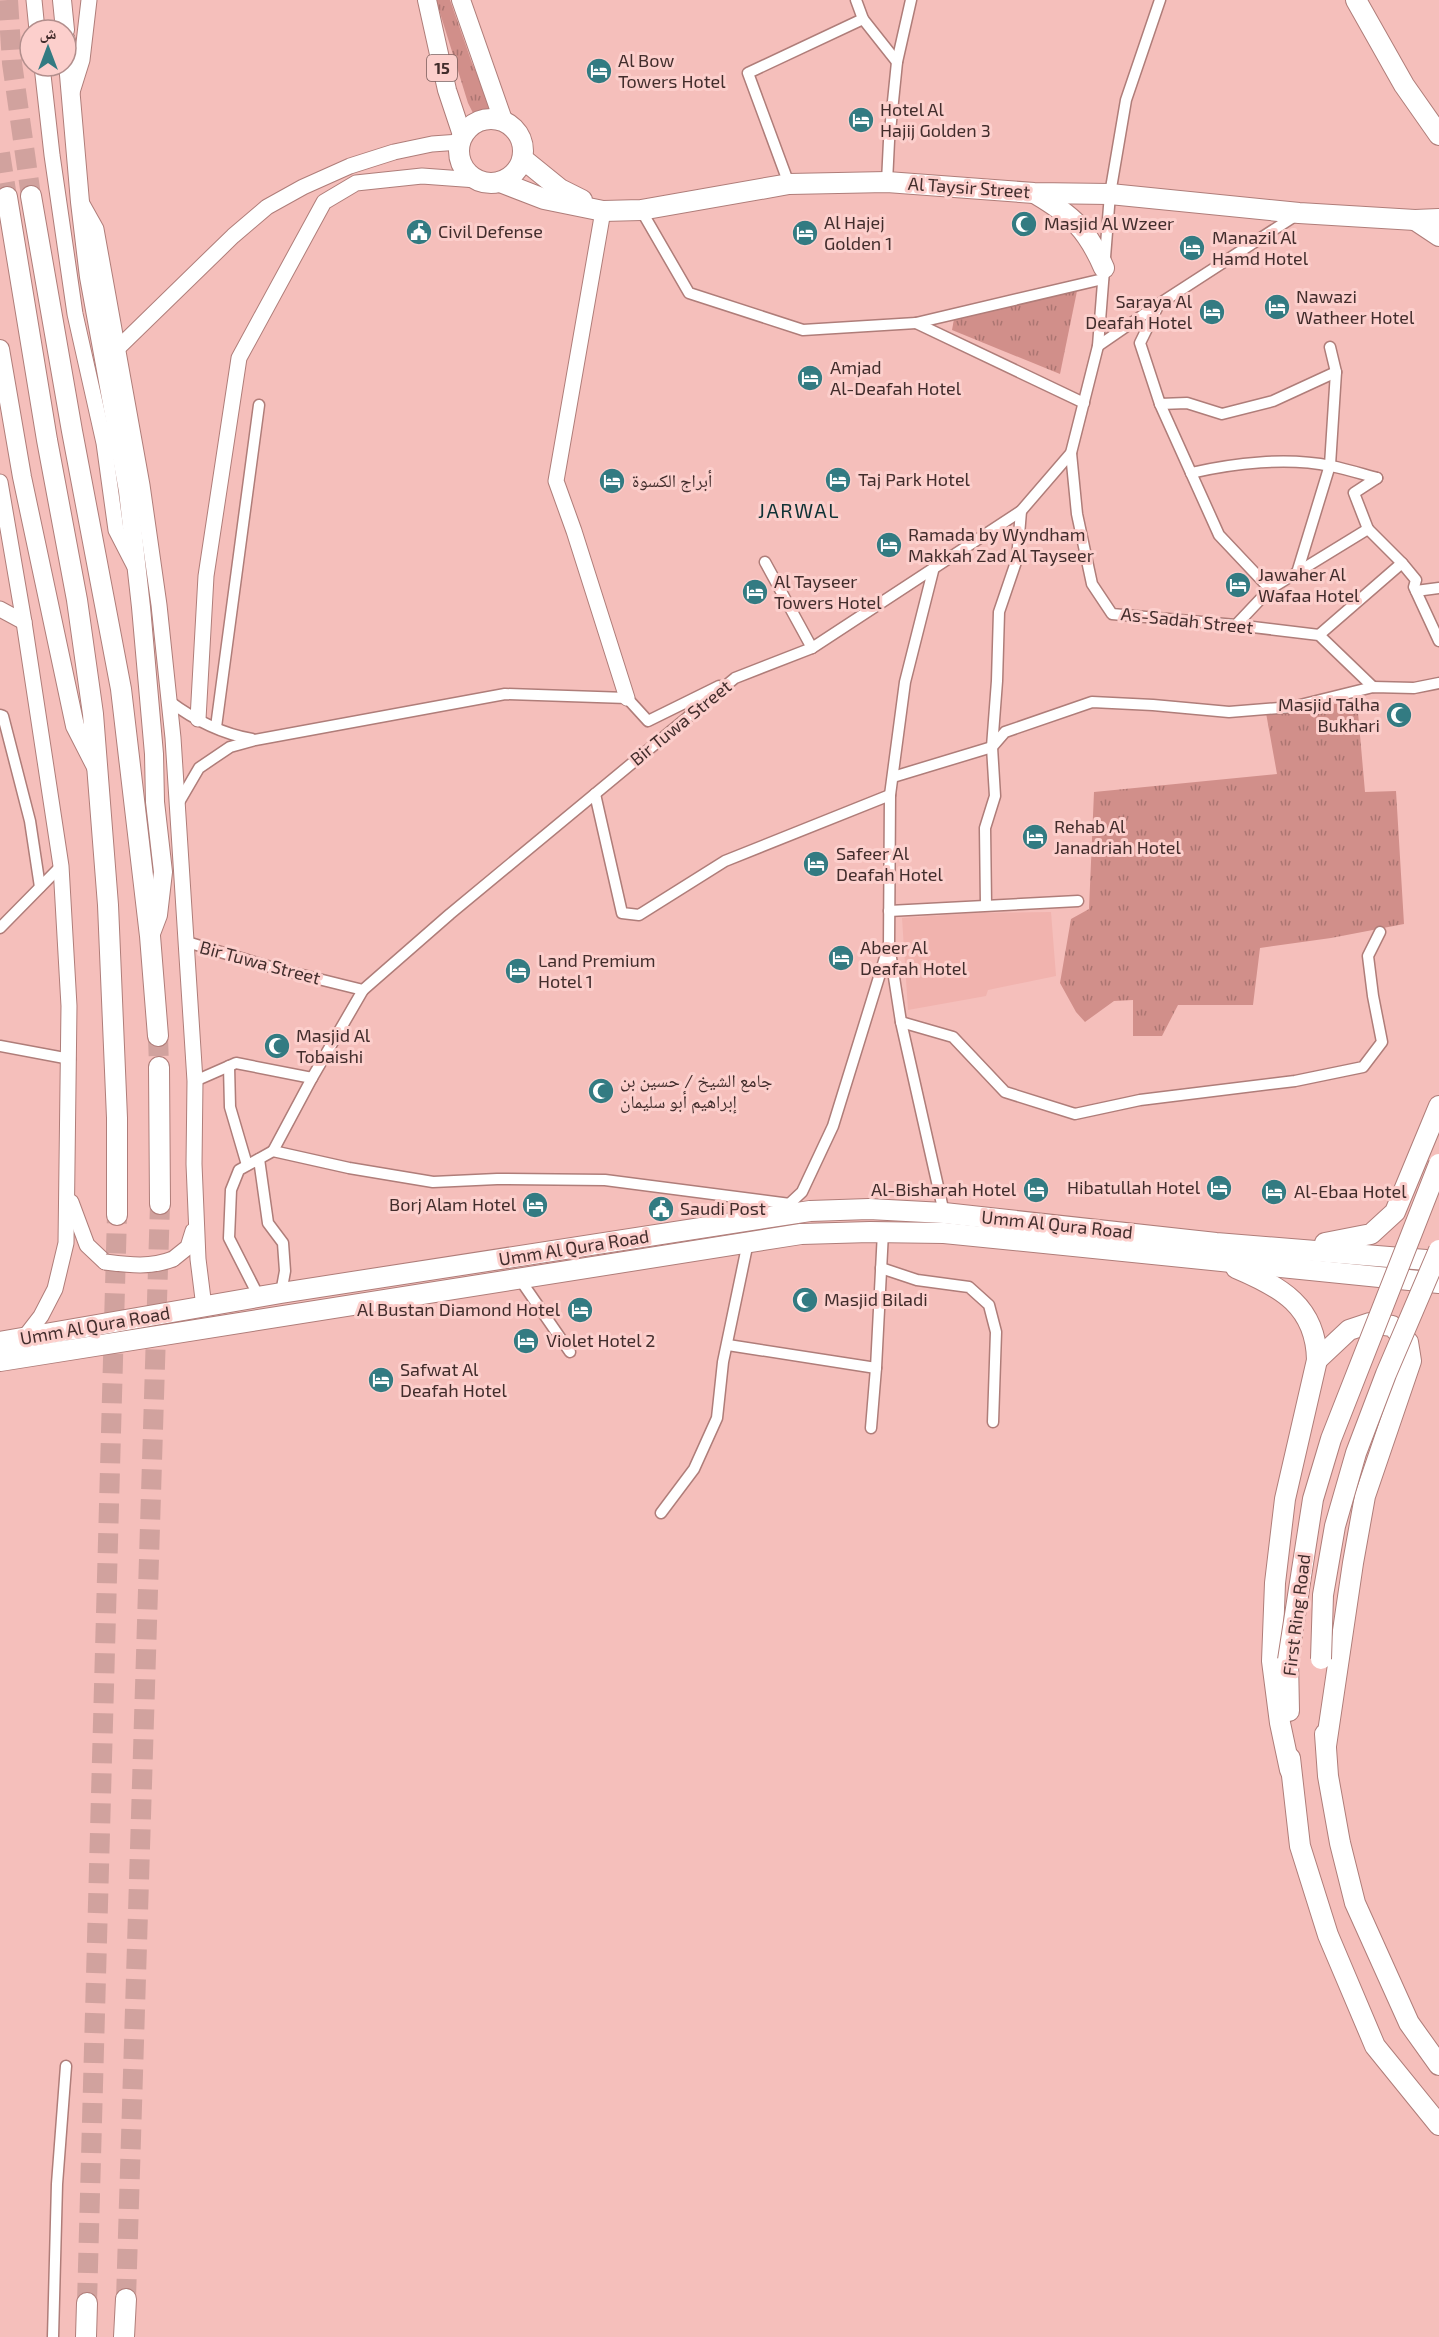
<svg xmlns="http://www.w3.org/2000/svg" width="1439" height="2337" font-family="'Exo 2','Noto Naskh Arabic',sans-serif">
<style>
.built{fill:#f1b3ae}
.grass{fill:url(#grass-tufts)}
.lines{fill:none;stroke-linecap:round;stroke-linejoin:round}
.highway-tunnel{stroke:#d1a29e;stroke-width:20;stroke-dasharray:20 10;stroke-linecap:butt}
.street-casing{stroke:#af7d79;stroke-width:13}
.secondary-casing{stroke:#af7d79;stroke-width:17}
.primary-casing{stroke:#af7d79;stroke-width:20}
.highway-casing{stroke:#af7d79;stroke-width:22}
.street{stroke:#fff;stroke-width:10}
.secondary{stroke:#fff;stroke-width:15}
.primary{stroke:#fff;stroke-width:18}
.highway{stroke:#fff;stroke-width:20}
.secondary-bridge-casing{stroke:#af7d79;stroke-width:17;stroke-linecap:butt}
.highway-bridge-casing{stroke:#af7d79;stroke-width:22;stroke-linecap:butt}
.secondary-bridge{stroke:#fff;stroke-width:15}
.highway-bridge{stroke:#fff;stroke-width:20}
.labels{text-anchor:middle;stroke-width:6;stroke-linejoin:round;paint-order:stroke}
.shield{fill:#fccfcc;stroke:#7a5e5c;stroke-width:1.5}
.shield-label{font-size:16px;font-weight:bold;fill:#422d2c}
.poi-label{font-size:18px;fill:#422d2c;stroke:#fccfcc;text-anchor:start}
.street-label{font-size:18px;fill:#422d2c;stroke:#fccfcc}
.neighbourhood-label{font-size:20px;letter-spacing:1.5px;fill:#0f3235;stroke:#fccfcc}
</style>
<defs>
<pattern id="grass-tufts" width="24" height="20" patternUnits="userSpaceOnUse" patternTransform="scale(1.5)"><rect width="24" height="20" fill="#d18f8a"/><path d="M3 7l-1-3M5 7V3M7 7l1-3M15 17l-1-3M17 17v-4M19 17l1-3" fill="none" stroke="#ab7571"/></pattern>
</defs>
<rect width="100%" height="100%" fill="#f5bfbb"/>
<polygon class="built" points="1051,912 1056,976 988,990 986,996 908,1010 902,918 976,913"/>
<g class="grass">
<polygon points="436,0 450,0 472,63 490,102 489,109 484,113 474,115 468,103"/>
<polygon points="1077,291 1060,374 952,330 954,319"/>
<polygon points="1357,701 1365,792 1396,791 1404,924 1331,938 1260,948 1253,1005 1178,1005 1162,1036 1133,1036 1133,1000 1114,1001 1085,1022 1076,1012 1060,983 1071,919 1089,909 1094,792 1277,774 1266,713"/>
</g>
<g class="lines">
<g class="highway-tunnel">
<polyline points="8,0 12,63 31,196"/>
<polyline points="0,153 7,197"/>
<polyline points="158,1036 159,1067"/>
<polyline points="126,2299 160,1204"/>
<polyline points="87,2303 117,1215"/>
</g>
<g class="street-casing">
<g id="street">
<polyline points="856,0 863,19 897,62"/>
<polyline points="887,182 889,141 897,62 911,0"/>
<polyline points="789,184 748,73 863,19"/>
<polyline points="641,210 689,293 803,330 916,323 1103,279"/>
<polyline points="1298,214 1159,304 1140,343 1160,404 1187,403 1222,414 1273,401 1336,372"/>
<polyline points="916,323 1084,403"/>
<polyline points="1098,346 1156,306"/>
<polyline points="1160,404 1219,535 1270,589 1236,625"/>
<polyline points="1071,453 1077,514 1092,584 1112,614 1236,625 1319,635 1373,687"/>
<path d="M 1191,473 C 1234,463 1287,457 1331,466 C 1346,469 1362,474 1377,478"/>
<polyline points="1368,529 1354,493 1377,478"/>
<polyline points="765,562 812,648"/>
<polyline points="934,567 905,682 890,795 889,945 901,1022 944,1213"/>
<polyline points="1297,573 1330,465 1336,372 1330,347"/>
<polyline points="1270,589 1368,529 1402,563"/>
<polyline points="1416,591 1439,588"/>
<polyline points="1319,635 1402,563 1416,580 1414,587 1439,641"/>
<path d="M 169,701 C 193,719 223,734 252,739"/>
<polyline points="0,715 3,716 30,821 40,887"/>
<polyline points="216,727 259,405"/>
<polyline points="893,777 992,747 1005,732 1092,702 1153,705 1229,712 1292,707 1373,687 1414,688 1439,683"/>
<polyline points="595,794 622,913 639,915 725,861 890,795"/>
<polyline points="178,804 199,768 230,747 255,740 505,694 627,698 648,721 719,686"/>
<polyline points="986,905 985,828 995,796 992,747 997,681 999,612 1017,559 1021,511"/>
<polyline points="889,911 1078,901"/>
<polyline points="0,928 61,866"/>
<polyline points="187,942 274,968 363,990 450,914 735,678 812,648 1021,511 1071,453 1098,346 1110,194 1126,100 1160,0"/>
<polyline points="901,1022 953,1037 1005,1092 1075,1114 1140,1100 1295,1081 1363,1067 1382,1042 1373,996 1368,956 1380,932"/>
<polyline points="0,1046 70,1059"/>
<polyline points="229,1066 230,1107 247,1165"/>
<polyline points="195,1081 236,1063 312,1078 363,990"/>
<polyline points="273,1151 312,1078"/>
<polyline points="259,1159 268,1223 283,1243 285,1271 281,1293"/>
<polyline points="786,1207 802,1192 833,1126 888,948"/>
<polyline points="881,1268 917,1280 969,1287 989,1305 996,1332 993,1422"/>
<polyline points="519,1278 570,1352"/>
<polyline points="259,1297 229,1238 231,1190 239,1170 273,1151 349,1168 433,1182 497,1179 605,1180 790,1204"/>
<polyline points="728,1345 876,1368"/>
<polyline points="871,1428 876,1368 883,1232"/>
<polyline points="661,1513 694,1469 717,1418 723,1362 748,1242"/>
<polyline points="53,2337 57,2184 66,2066"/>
</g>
</g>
<g class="secondary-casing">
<g id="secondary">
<polyline points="34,0 37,30"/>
<polyline points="42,66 52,155 75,314 104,443 116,530 134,565"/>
<polyline points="72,92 82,60 89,0"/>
<polyline points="82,204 96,229 142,485 159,605 173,738 195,1081 194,1164 198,1259 204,1307"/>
<polyline points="603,211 556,481 574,531 627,698"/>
<polyline points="116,350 233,236 267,207 303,187 350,166 394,152 432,144 460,142"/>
<polyline points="0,482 24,622 61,866 69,1006 66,1243 55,1289 41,1316 24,1338"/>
<polyline points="0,609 24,622"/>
<polyline points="198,719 206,576 239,358 324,202 356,183 422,176 477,180"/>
<polyline points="71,1202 87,1245 105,1262"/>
<polyline points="173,1259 188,1247 193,1231"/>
</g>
</g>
<g class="primary-casing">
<g id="primary">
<polyline points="62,0 65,30"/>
<polyline points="427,0 447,90 462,135"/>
<polyline points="461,0 503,120"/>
<polyline points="66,40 80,202 89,277 128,491 141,607 154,754 155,802 163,872 158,915 150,936"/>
<polyline points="0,349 22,477 75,726 96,767"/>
</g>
</g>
<g class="highway-casing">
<g id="highway">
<polyline points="1356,0 1404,85 1439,135"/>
<circle cx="491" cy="151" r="32"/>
<polyline points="523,159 560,189 582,200"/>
<polyline points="500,182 544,199 603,211 641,210 789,184 887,182 1034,193 1110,194 1299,213 1415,220 1439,219"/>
<path d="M 1036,194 C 1073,216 1087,229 1104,268"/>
<polyline points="31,196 72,431 121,689 150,936 158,1036"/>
<polyline points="7,197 47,440 77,600 93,714 108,905 117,1118 117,1215"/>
<polyline points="1415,220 1439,236"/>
<polyline points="159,1067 160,1204"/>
<polyline points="1325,1243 1371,1234 1395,1212 1439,1106"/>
<path d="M 1236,1268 C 1281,1287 1316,1306 1317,1360 L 1285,1499 L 1275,1583 L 1272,1661 L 1280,1723 L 1290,1770"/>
<polyline points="0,1342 281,1293 810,1211 869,1209 944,1213 1216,1243 1439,1261"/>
<polyline points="1317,1360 1349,1330 1370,1323 1392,1326 1408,1342 1411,1361 1365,1496 1353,1563 1326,1746"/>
<polyline points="0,1361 801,1234 870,1232 944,1233 1439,1283"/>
<polyline points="1288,1660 1289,1711"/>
<polyline points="1325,1734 1328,1776 1340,1843 1355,1903 1409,2023 1439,2065"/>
<polyline points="1290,1758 1300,1846 1328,1935 1375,2046 1439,2125"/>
<polyline points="86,2337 87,2303"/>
<polyline points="124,2337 126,2299"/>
</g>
</g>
<use href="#street" class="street"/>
<use href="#secondary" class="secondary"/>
<use href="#primary" class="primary"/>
<use href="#highway" class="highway"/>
<g class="secondary-bridge-casing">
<path id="secondary-bridge" d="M 105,1262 C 129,1265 150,1268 173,1259"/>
</g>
<g class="highway-bridge-casing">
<g id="highway-bridge">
<polyline points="1321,1659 1323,1595 1335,1526 1356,1453 1386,1374 1439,1250"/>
<polyline points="1288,1660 1313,1499 1331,1439 1439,1164"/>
</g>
</g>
<use href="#secondary-bridge" class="secondary-bridge"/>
<use href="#highway-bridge" class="highway-bridge"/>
</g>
<defs>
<g id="hotel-disc" transform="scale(1.35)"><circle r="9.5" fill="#337b82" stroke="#fccfcc"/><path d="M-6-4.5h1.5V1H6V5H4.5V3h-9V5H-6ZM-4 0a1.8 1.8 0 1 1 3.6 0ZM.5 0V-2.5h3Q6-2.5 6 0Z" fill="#fff"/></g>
<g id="mosque-disc" transform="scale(1.35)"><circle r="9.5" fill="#337b82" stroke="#fccfcc"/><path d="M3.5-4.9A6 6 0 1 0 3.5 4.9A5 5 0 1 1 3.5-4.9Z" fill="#fff"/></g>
<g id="civic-disc" transform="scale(1.35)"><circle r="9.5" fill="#337b82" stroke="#fccfcc"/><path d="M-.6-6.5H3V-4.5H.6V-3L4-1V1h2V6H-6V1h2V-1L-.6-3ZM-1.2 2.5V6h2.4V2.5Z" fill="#fff"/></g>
</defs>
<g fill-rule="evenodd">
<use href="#hotel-disc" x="599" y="71"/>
<use href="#hotel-disc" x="861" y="120"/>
<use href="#mosque-disc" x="1024" y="224"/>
<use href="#civic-disc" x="419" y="232"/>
<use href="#hotel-disc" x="805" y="233"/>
<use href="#hotel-disc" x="1192" y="248"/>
<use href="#hotel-disc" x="1277" y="307"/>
<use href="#hotel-disc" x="1212" y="312"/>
<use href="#hotel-disc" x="810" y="378"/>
<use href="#hotel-disc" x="838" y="480"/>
<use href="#hotel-disc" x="612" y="481"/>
<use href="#hotel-disc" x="889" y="545"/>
<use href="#hotel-disc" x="1238" y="585"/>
<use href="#hotel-disc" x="755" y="592"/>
<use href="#mosque-disc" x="1399" y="715"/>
<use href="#hotel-disc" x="1035" y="837"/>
<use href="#hotel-disc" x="816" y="864"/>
<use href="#hotel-disc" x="841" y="958"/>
<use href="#hotel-disc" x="518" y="971"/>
<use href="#mosque-disc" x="277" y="1046"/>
<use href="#mosque-disc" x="601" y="1091"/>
<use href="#hotel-disc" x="1219" y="1188"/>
<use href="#hotel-disc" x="1036" y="1190"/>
<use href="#hotel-disc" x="1274" y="1192"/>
<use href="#hotel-disc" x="535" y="1205"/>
<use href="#civic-disc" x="661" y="1209"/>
<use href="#mosque-disc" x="805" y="1300"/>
<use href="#hotel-disc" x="580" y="1310"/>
<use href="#hotel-disc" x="526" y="1341"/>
<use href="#hotel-disc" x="381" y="1380"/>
</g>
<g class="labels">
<rect class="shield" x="427" y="55" width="30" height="26" rx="4.5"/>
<g class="shield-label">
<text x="442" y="74">15</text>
</g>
<g class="poi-label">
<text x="618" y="67">Al Bow<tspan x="618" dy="21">Towers Hotel</tspan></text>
<text x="880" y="116">Hotel Al<tspan x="880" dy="21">Hajij Golden 3</tspan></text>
<text x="824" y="229">Al Hajej<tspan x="824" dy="21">Golden 1</tspan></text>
<text x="1044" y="230">Masjid Al Wzeer</text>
<text x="438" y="238">Civil Defense</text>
<text x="1212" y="244">Manazil Al<tspan x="1212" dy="21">Hamd Hotel</tspan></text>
<text x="1296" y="303">Nawazi<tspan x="1296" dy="21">Watheer Hotel</tspan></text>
<text x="1192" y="308" text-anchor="end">Saraya Al<tspan x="1192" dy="21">Deafah Hotel</tspan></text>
<text x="830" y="374">Amjad<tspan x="830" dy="21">Al-Deafah Hotel</tspan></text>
<text x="858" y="486">Taj Park Hotel</text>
<text x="632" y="487">أبراج الكسوة</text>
<text x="908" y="541">Ramada by Wyndham<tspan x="908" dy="21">Makkah Zad Al Tayseer</tspan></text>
<text x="1258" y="581">Jawaher Al<tspan x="1258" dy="21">Wafaa Hotel</tspan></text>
<text x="774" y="588">Al Tayseer<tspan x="774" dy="21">Towers Hotel</tspan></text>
<text x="1380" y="711" text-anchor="end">Masjid Talha<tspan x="1380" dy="21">Bukhari</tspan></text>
<text x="1054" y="833">Rehab Al<tspan x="1054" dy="21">Janadriah Hotel</tspan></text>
<text x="836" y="860">Safeer Al<tspan x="836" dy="21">Deafah Hotel</tspan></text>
<text x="860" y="954">Abeer Al<tspan x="860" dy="21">Deafah Hotel</tspan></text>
<text x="538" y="967">Land Premium<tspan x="538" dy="21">Hotel 1</tspan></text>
<text x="296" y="1042">Masjid Al<tspan x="296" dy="21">Tobaishi</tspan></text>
<text x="620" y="1087">جامع الشيخ / حسين بن<tspan x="620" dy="21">إبراهيم أبو سليمان</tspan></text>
<text x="1200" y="1194" text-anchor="end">Hibatullah Hotel</text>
<text x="1016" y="1196" text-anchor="end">Al-Bisharah Hotel</text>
<text x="1294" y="1198">Al-Ebaa Hotel</text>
<text x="516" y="1211" text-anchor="end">Borj Alam Hotel</text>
<text x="680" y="1215">Saudi Post</text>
<text x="824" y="1306">Masjid Biladi</text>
<text x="560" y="1316" text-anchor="end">Al Bustan Diamond Hotel</text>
<text x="546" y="1347">Violet Hotel 2</text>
<text x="400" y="1376">Safwat Al<tspan x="400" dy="21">Deafah Hotel</tspan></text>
</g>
<g class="street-label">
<text transform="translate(969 188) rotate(4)" y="6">Al Taysir Street</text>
<text transform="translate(1187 621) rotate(6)" y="6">As-Sadah Street</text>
<text transform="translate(681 723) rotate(-39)" y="6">Bir Tuwa Street</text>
<text transform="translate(260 963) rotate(15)" y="6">Bir Tuwa Street</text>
<text transform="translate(1057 1225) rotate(6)" y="6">Umm Al Qura Road</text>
<text transform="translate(574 1248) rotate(-9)" y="6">Umm Al Qura Road</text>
<text transform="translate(95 1326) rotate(-10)" y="6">Umm Al Qura Road</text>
<text transform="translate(1297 1615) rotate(-83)" y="6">First Ring Road</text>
</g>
<g class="neighbourhood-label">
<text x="799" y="518">JARWAL</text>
</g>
</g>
<g transform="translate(48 48)"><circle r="28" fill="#fccfcc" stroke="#b28e8c" stroke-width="1.5"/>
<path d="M0-4.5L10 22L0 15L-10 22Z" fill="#337b82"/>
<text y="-9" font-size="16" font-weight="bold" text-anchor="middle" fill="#422d2c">ش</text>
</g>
</svg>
